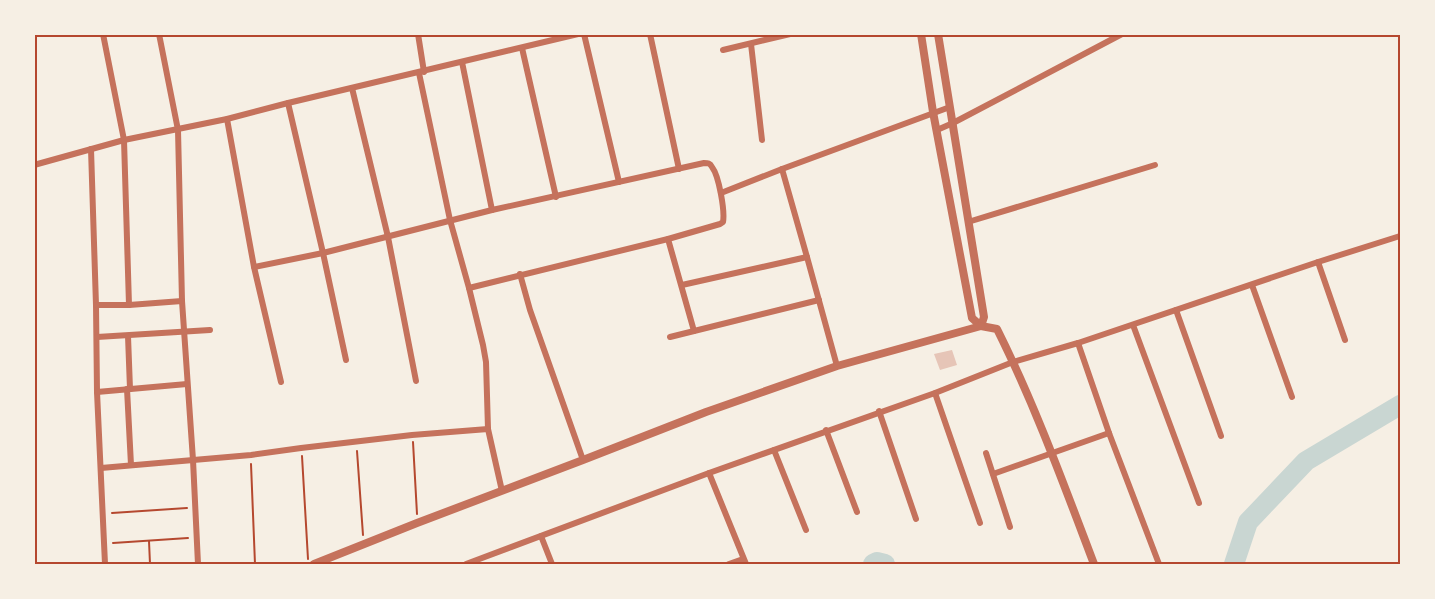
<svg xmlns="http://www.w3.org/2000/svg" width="1435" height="599" font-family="Poppins,sans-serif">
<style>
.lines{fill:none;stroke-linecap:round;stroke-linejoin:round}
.river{stroke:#c9d6d2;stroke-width:20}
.building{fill:#e6c5b7}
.path{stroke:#b5482f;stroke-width:2}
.minor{stroke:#c5725c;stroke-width:6}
.tertiary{stroke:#c5725c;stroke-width:8}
.neatline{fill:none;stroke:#b5482f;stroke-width:2}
</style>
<rect width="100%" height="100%" fill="#f6efe4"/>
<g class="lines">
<g class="river">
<polyline points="873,564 877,562 885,564"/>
<polyline points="1234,564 1248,522 1306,461 1400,405"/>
</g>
</g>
<polygon class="building" points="952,350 957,365 940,370 934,354"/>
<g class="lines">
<g class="path">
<polyline points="413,442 417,514"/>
<polyline points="357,451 363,535"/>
<polyline points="302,456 308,559"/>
<polyline points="251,464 255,564"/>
<polyline points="112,513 187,508"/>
<polyline points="149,541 150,564"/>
<polyline points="113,543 188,538"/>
</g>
<g class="minor">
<polyline points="103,34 124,140 129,305"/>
<polyline points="159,34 178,130 182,301 193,460 198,564"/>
<polyline points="418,34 424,72"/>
<polyline points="584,34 619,182"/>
<polyline points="650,34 679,169"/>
<polyline points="751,44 762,140"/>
<polyline points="522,48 556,197"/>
<polyline points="723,50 790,34"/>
<polyline points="462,62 492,210"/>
<polyline points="419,73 450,220 469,288 483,345 486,362 488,429 502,491"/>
<polyline points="352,88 388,237 416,381"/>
<polyline points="288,103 323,253 346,360"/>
<polyline points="227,119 254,267 281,382"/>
<polyline points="937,130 953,123 1122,34"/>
<polyline points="91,149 96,305 97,392 105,564"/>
<polyline points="34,165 124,140 227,119 288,103 578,34"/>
<polyline points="782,169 807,257 837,366"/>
<polyline points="721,193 782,169 950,107"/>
<polyline points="968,222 1155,165"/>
<polyline points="668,239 694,331"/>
<polyline points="1318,262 1345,340"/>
<path d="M 254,267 L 323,253 L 492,210 L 704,163 C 708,163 710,163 712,167 C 719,176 725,211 723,222 L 720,224 L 668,239 L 469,288"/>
<polyline points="520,274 530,310 583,460"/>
<polyline points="682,285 807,257"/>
<polyline points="1252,285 1292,397"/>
<polyline points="96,305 129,305 182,301"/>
<polyline points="1176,310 1221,436"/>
<polyline points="1133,325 1199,503"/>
<polyline points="128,336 130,389"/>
<polyline points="97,337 210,330"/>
<polyline points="670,337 819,300"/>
<polyline points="1078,343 1109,433 1159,564"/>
<polyline points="127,389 131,465"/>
<polyline points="97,392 187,384"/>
<polyline points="935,393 980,523"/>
<polyline points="879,411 916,519"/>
<polyline points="826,430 857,512"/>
<polyline points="774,450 806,530"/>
<polyline points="986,453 1010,527"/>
<polyline points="101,468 251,455 301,448 412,435 488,429"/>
<polyline points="709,473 746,564"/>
<polyline points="993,474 1109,433"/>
<polyline points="541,536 552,564"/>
<polyline points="466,564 709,473 935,393 1013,362 1078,343 1318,262 1400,236"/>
<polyline points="729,564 743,559"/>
</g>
<g class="tertiary">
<path d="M 921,34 L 933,112 L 972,318 L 981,326 L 997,329 C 1035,405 1064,485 1094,564"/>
<polyline points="938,34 984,317 981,326"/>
<polyline points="314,564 417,523 583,460 706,412 837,366 981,326"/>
</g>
</g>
<rect width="1435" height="599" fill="none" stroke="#f6efe4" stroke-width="72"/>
<rect x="36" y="36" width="1363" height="527" class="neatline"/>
</svg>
